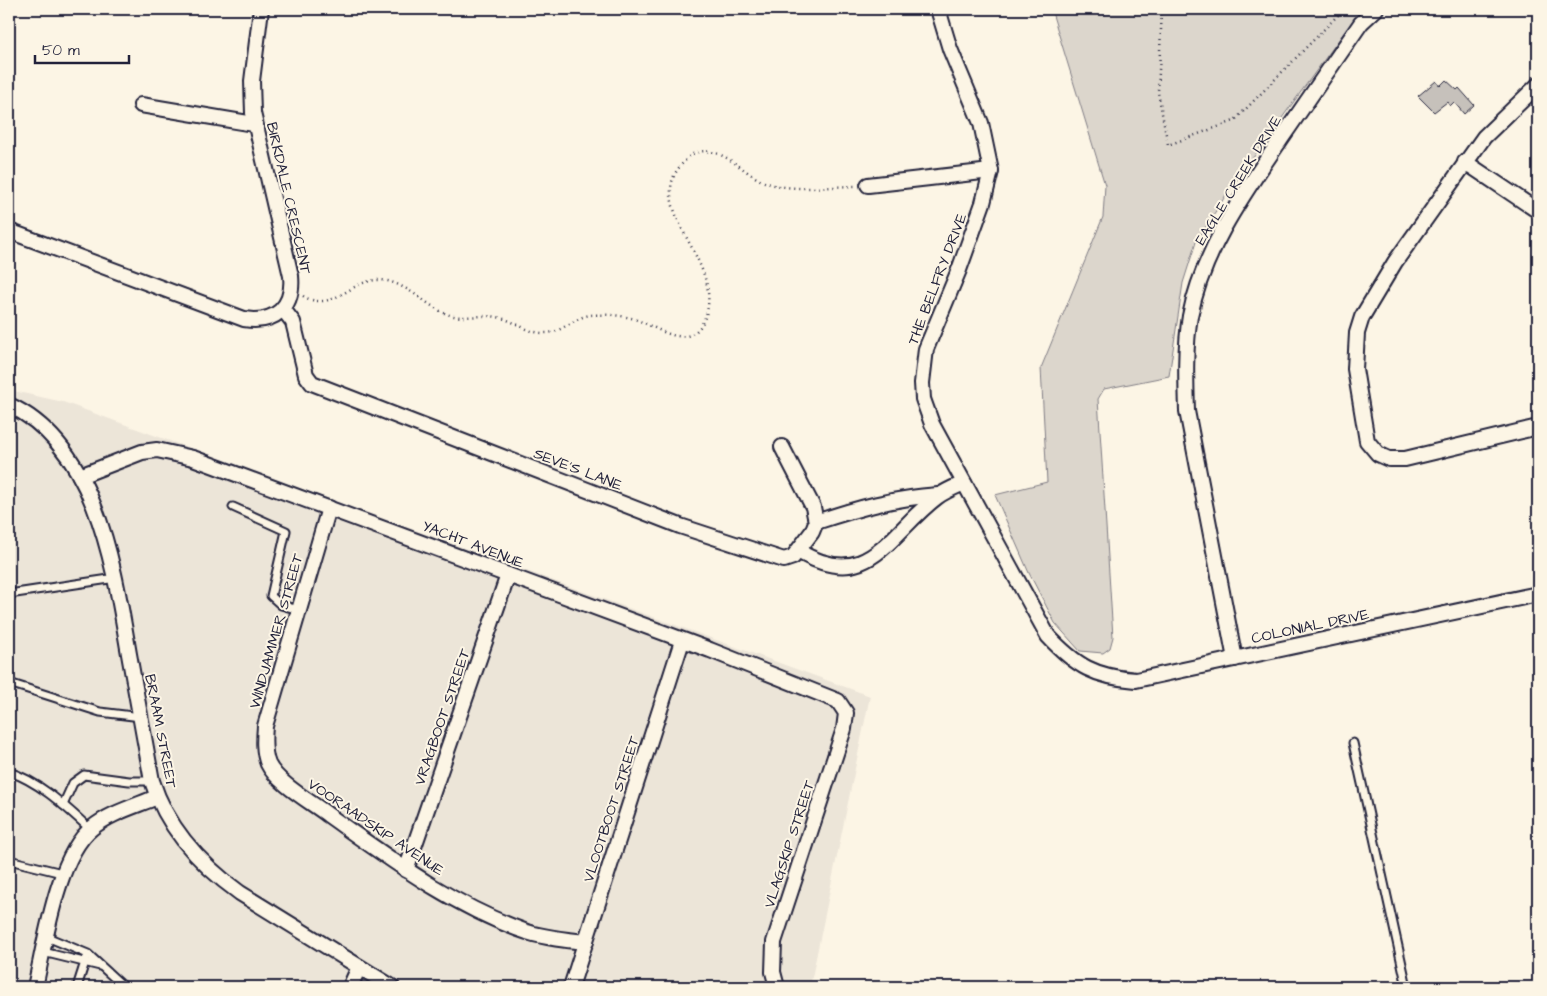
<svg xmlns="http://www.w3.org/2000/svg" width="1547" height="996" font-family="'Architects Daughter',sans-serif">
<style>
.built{fill:#ece5d8}
.green{fill:#dcd6cc;stroke:#7f7c84}
.building{fill:#c6c1bb;stroke:#22223b}
.lines{fill:none;stroke-linecap:round;stroke-linejoin:round}
.service-casing{stroke:#22223b;stroke-width:11}
.minor-casing{stroke:#22223b;stroke-width:18}
.path{stroke:#22223b;stroke-width:2.5;stroke-dasharray:1 4;stroke-linecap:butt}
.service{stroke:#fcf5e5;stroke-width:7}
.minor{stroke:#fcf5e5;stroke-width:14}
.labels{text-anchor:middle;stroke-width:4;stroke-linejoin:round;paint-order:stroke}
.street-label{font-size:15px;fill:#22223b;stroke:#fcf5e5}
</style>
<rect width="100%" height="100%" fill="#fcf5e5"/>
<filter id="ink" filterUnits="userSpaceOnUse"><feTurbulence type="fractalNoise" baseFrequency=".02" numOctaves="2"/><feDisplacementMap in="SourceGraphic" scale="10" xChannelSelector="R" yChannelSelector="G"/><feConvolveMatrix kernelMatrix="1 2 1 2 8 2 1 2 1" color-interpolation-filters="sRGB"/></filter>
<g filter="url(#ink)">
<polygon class="built" points="9,390 63,402 870,696 810,987 9,987"/>
<polygon class="green" points="1051,9 1366,9 1348,27 1226,195 1196,242 1183,283 1169,376 1104,389 1098,399 1113,637 1110,648 1103,653 1080,651 1055,623 1029,573 995,495 1047,482 1041,368 1103,217 1105,185"/>
<polygon class="building" points="1446,80 1457,90 1459,88 1474,105 1464,114 1454,102 1450,106 1447,102 1434,112 1418,96 1436,81 1440,86"/>
<g class="lines">
<g class="service-casing">
<g id="service">
<polyline points="233,507 286,531 271,596 281,605 299,610"/>
<polyline points="9,594 116,578"/>
<polyline points="9,683 100,712 141,717"/>
<polyline points="1353,743 1407,987"/>
<path d="M 9,772 C 39,781 67,808 90,829"/>
<polyline points="63,805 73,783 84,775 129,781 152,781"/>
<polyline points="9,860 62,873"/>
<polyline points="47,937 88,954 124,987"/>
<polyline points="43,952 100,966"/>
<polyline points="77,987 86,959"/>
</g>
</g>
<g class="minor-casing">
<g id="minor">
<path d="M 938,9 L 950,49 L 981,123 L 991,171 L 983,203 L 959,270 L 926,349 L 922,383 L 923,399 L 932,424 L 1048,636 C 1076,666 1095,677 1136,680 L 1538,594"/>
<polyline points="1538,85 1484,137 1395,262 1362,317 1357,333 1355,369 1367,441 1378,454 1389,459 1405,459 1538,427"/>
<polyline points="141,105 254,124"/>
<polyline points="1465,162 1538,211"/>
<polyline points="868,185 991,171"/>
<path d="M 9,231 L 244,319 C 275,324 294,307 291,276 L 253,113 L 252,81 L 261,9"/>
<polyline points="283,309 293,322 306,375 312,383 680,526 784,560 793,557 812,532 816,522 813,507 782,447"/>
<path d="M 9,405 C 97,446 114,568 129,654 C 137,696 144,739 152,781 C 167,828 201,865 240,893 L 392,987"/>
<polyline points="80,476 142,452 157,450 193,458 710,650 838,701 846,713 844,729 774,942 773,972 777,987"/>
<path d="M 329,508 L 265,726 C 264,738 263,752 268,764 C 277,783 311,802 328,815 C 390,859 454,907 527,932 C 546,938 566,940 586,942"/>
<path d="M 816,522 C 858,508 894,498 938,495"/>
<path d="M 798,551 C 869,593 887,535 937,497 C 945,491 955,487 964,483"/>
<path d="M 1235,659 L 1187,411 C 1186,380 1185,346 1190,316 C 1203,250 1244,193 1281,139 C 1308,100 1334,62 1361,23 L 1376,9"/>
<polyline points="406,870 508,575"/>
<path d="M 35,987 C 45,944 57,856 92,828 C 110,813 136,806 157,797"/>
<polyline points="350,987 359,967"/>
<polyline points="571,987 682,641"/>
</g>
</g>
<g class="path">
<polyline points="1162,9 1158,92 1168,145 1234,121 1344,9"/>
<path d="M 303,296 C 333,314 350,279 380,280 C 406,281 429,309 450,315 C 465,320 485,313 501,318 C 517,322 529,334 546,333 C 561,333 575,317 590,315 C 603,314 625,315 637,320 C 657,327 688,352 703,322 C 731,266 639,208 683,163 C 686,160 691,154 695,153 C 719,144 743,172 762,181 C 789,193 828,186 857,186"/>
</g>
<use href="#service" class="service"/>
<use href="#minor" class="minor"/>
</g>
</g>
<g class="labels">
<g class="street-label">
<text transform="translate(1238 180) rotate(-58)" y="5">EAGLE CREEK DRIVE</text>
<text transform="translate(289 198) rotate(77)" y="5">BIRKDALE CRESCENT</text>
<text transform="translate(937 279) rotate(-69)" y="5">THE BELFRY DRIVE</text>
<text transform="translate(578 469) rotate(21)" y="5">SEVE'S LANE</text>
<text transform="translate(473 544) rotate(21)" y="5">YACHT AVENUE</text>
<text transform="translate(1310 626) rotate(-12)" y="5">COLONIAL DRIVE</text>
<text transform="translate(276 631) rotate(-74)" y="5">WINDJAMMER STREET</text>
<text transform="translate(442 717) rotate(-71)" y="5">VRAGBOOT STREET</text>
<text transform="translate(161 731) rotate(79)" y="5">BRAAM STREET</text>
<text transform="translate(611 809) rotate(-72)" y="5">VLOOTBOOT STREET</text>
<text transform="translate(376 827) rotate(34)" y="5">VOORAADSKIP AVENUE</text>
<text transform="translate(789 844) rotate(-72)" y="5">VLAGSKIP STREET</text>
</g>
</g>
<rect width="1547" height="996" fill="none" stroke="#fcf5e5" stroke-width="30"/>
<rect x="15" y="15" width="1517" height="966" fill="none" stroke="#22223b" stroke-width="2" filter="url(#ink)"/>
<path d="M35 55v8h94v-8" fill="none" stroke="#22223b" stroke-width="2.5"/>
<text x="42" y="55" font-size="15" fill="#22223b" stroke="#fcf5e5" stroke-width="4" paint-order="stroke">50 m</text>
</svg>
